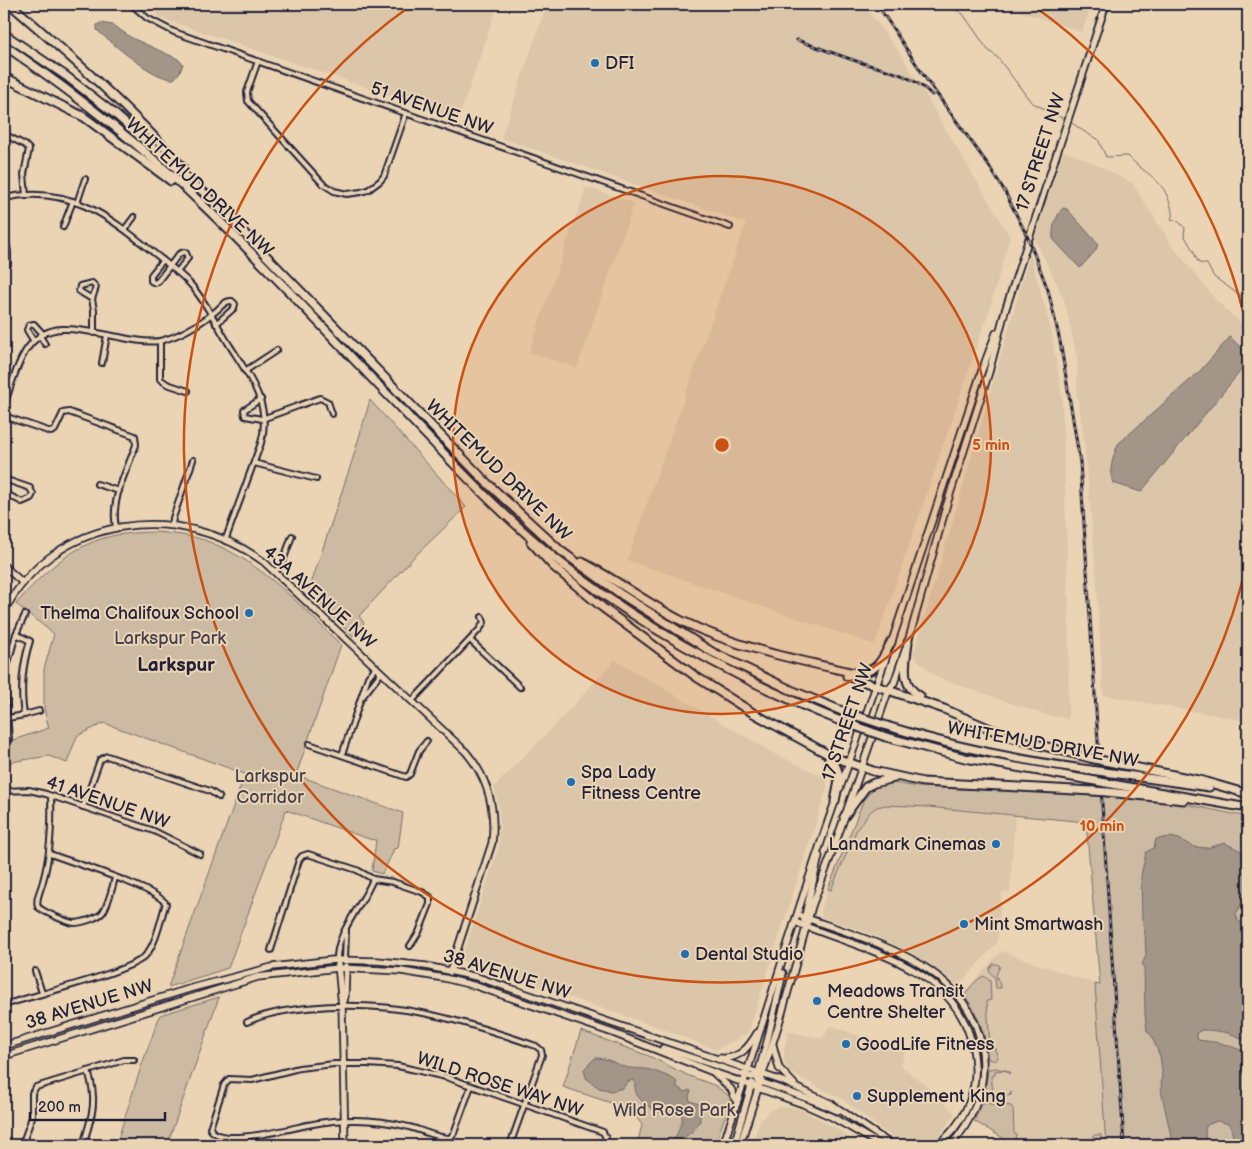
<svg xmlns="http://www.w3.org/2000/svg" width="1252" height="1149" font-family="'Balsamiq Sans',sans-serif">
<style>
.built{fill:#dbc6aa}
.green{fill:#cdbaa2;stroke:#786e6e}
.water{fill:#a39588;stroke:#6f6769;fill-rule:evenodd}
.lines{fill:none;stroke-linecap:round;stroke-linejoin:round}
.stream{stroke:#6f6769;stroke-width:1}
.street-casing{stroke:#22223b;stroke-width:8}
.secondary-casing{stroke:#22223b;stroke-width:9}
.highway-casing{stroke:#22223b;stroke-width:11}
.street{stroke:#ead4b3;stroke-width:4}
.secondary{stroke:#ead4b3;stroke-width:5.5}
.highway{stroke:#ead4b3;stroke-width:7}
.rail-casing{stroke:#22223b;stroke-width:3}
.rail{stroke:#ead4b3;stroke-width:1;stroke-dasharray:4;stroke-linecap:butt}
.highway-bridge-casing{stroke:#22223b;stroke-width:11;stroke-linecap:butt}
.highway-bridge{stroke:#ead4b3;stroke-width:7}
.ring{fill:none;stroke:#ca5113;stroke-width:2.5}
.poi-dot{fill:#1f6fb2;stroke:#ead4b3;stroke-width:2}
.labels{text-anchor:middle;stroke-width:4;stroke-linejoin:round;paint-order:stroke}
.poi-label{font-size:18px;fill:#22223b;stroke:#ead4b3;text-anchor:start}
.street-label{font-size:18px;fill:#22223b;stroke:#ead4b3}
.park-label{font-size:18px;fill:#444050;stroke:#ead4b3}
.neighbourhood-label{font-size:19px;font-weight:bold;fill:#22223b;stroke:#ead4b3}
.centre{fill:#ca5113;stroke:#ead4b3;stroke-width:2.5}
.ring-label{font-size:15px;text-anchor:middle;font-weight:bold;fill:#ca5113;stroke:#ead4b3;stroke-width:4;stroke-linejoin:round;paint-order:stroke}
</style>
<rect width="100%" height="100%" fill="#ead4b3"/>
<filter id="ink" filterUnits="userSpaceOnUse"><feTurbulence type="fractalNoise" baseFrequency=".02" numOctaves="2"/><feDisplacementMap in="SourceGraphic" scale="10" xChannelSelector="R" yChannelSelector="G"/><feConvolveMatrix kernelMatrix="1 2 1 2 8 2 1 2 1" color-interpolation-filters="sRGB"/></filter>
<g filter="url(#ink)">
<g class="built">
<polygon points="148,4 498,4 458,121 380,92 161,18"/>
<polygon points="547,4 863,4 902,56 1010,237 989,311 875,645 627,560 746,223 501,138"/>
<polygon points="999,4 1092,4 1082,32"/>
<polygon points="1064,151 1089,161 1132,183 1174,248 1217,301 1248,330 1248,721 1103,695 1096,571 1084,440 1077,394 1077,357 1064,299 1034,237"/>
<polygon points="586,187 634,203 577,368 529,352"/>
<polygon points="1030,254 1051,330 1062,397 1069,622 1068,719 1042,714 936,677 913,656 960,497"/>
<polygon points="615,660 775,754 827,778 827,786 823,801 748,1033 716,1050 663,1029 464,962 462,959 499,846 500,820 498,803 494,787 559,721"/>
<polygon points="886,805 928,807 1015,816 1010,892 1002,892 997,943 960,984 957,985 942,973 909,951 863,931 820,917 822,916 821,909 828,889 831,890 857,829 871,811 877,807"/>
<polygon points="1001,951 1095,984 1106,1145 1015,1145 974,1121 985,1090 987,1055 980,1023 965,996 966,991"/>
<polygon points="832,1026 905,1052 901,1066 924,1084 955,1113 939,1137 929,1145 902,1145 842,1099 796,1076 788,1069 784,1062 784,1050 788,1033 791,1032 820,1038 825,1035 829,1027"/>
<polygon points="779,1107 792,1107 802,1110 837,1129 860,1145 751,1145 760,1121 770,1110"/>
</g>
<g class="green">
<polygon points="370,400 466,507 414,557 359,616 364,623 353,636 308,593 353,458"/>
<path d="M 158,532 C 173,534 189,535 204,540 C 259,559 300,605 341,645 L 296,775 L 403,813 L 398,848 L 393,849 L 393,852 L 382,874 L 372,871 L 376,840 L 369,839 L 286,810 L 228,968 L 168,987 L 245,774 L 104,723 L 77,736 L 67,763 L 49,756 L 4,763 L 4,743 L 49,728 L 44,709 L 44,669 L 54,634 L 16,604 C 42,573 74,543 116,535 C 130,533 144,532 158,532 Z"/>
<polygon points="888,782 918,787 1119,796 1190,805 1248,817 1248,1145 1106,1145 1095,984 1100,985 1086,822 928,807 886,805 877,807 871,811 857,829 831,890 828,889 864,799 874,788 873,786"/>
<polygon points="993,964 997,964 1000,966 996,975 1001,988 996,988 995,978 989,971 990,968"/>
<path d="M 984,976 L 990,981 L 991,1000 L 987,1001 L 990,1047 L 994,1047 L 998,1057 L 996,1061 L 988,1059 C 986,1036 979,1015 965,996 C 968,989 977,978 984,976 Z"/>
<polygon points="219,997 167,1145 116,1145 141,1067 160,1015"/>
<polygon points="581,1031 649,1056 687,1075 716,1086 730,1097 730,1102 715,1145 637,1145 642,1125 637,1118 623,1107 563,1087"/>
<polygon points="996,1068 1010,1072 1009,1074 1006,1070 995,1071 995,1075 991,1076 993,1092 996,1092 997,1096 1010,1095 1011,1092 1011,1095 1000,1097 985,1094 988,1069"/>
<polygon points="983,1103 1011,1106 1013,1109 1014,1133 1016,1135 1015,1138 1024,1143 1027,1141 1029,1145 1015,1145 974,1121"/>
<polygon points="1095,1135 1101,1135 1101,1145 1052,1145 1052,1144 1092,1141 1093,1136"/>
</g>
<g class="water">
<path d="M 100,23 L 113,25 L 132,38 L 178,59 L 183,64 L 180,72 L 174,79 C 156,81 111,43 97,30 L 97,25 Z"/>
<path d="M 1063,208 L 1067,209 L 1098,244 L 1096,250 L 1080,268 L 1053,239 C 1052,228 1055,217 1063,208 Z"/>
<path d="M 1230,337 L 1248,354 L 1248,362 L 1141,492 L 1113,483 C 1108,470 1113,457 1118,444 L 1199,372 Z"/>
<path d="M 1171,837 L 1179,839 L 1194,847 L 1207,848 L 1225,843 L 1243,852 L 1248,850 L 1248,900 L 1242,903 L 1236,914 L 1238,921 L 1248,927 L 1248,1145 L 1235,1145 L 1230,1124 L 1217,1121 L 1207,1125 L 1205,1129 L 1206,1145 L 1173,1145 L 1161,1090 L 1162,1070 L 1160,1056 L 1151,1035 L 1147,1031 L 1145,1014 L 1144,968 L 1142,965 L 1146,955 L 1145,934 L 1142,920 L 1141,876 L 1146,852 L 1154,848 L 1156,839 ZM 1202,1030 C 1216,1030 1240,1033 1248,1045 L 1247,1048 L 1241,1050 L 1221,1043 L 1198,1040 L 1196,1033 Z"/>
<path d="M 595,1058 C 609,1058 613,1063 625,1067 C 631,1069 638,1068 645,1069 C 651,1069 674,1078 677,1082 L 677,1087 L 685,1092 L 689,1090 L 691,1091 L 689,1096 L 690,1101 L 699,1104 L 700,1121 L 694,1130 L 685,1137 L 683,1145 L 661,1145 C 675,1141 675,1139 680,1126 C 682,1121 683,1120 681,1114 C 674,1111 668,1114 661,1112 C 653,1111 637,1099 636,1092 C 634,1087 636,1085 633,1080 L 627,1082 L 623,1088 L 612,1091 L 599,1088 L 586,1078 L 584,1069 Z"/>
</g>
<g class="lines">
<g class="stream">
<polyline points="949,4 951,7 963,14 988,50 998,58 1031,102 1062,118"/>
<path d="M 1071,122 C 1074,125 1093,138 1098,139 L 1106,157 L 1128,156 C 1145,175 1164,178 1171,207 C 1172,212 1173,214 1171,219 L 1178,221 L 1185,228 L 1184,235 L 1194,252 L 1196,258 L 1199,263 L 1207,264 L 1214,277 L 1248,301"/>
</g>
<g class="street-casing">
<g id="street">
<polyline points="131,4 147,18 174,32 730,227"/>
<polyline points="258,61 247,92 248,101 323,184 334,191 347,194 361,192 368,190 380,181 384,176 406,113"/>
<polyline points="4,134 25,145 29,149 24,174 26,196"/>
<path d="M 4,198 C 67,184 108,215 154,253 C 166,263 181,273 191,285 C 206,302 218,327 230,346 C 249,376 272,405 261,443 L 225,541"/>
<polyline points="77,203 85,179"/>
<polyline points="63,227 73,201"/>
<polyline points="125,229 134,217"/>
<polyline points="4,230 8,252 8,264"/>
<polyline points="163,260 151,275 151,281 155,283 158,281 179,254 184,252 186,253 188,258 177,272"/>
<polyline points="92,299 79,291 80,286 92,283 96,287 92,299 94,310 94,333"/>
<polyline points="40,336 45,344"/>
<polyline points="33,340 27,330 29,325 34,324 43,334"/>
<polyline points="102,363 107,335"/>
<polyline points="245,371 277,350"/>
<path d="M 188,391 L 167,384 L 160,379 L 160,341 C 180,336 201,323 216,311 C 221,307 225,300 232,301 L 235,304 L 234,308 L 216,324"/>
<polyline points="261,399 244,410 245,416 262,419 320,398 328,402 332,414"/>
<path d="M 4,406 C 15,376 22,331 62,329 C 80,328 100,334 119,337 C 132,340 146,343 160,341"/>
<path d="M 4,416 L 51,432 L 55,430 L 63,413 L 69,412 L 135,436 L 136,445 C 127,470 110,500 116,527"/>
<polyline points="254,463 316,479"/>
<polyline points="4,479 30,488 33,494 31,498 22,502 4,493"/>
<polyline points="97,484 119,491"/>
<polyline points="172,525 173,518 193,460"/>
<polyline points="275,572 282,564 292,536"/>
<polyline points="16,634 25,615"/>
<polyline points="470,640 520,687"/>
<polyline points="363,696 381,673"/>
<polyline points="412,701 480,629 484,622 482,617"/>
<polyline points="24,715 39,711"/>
<path d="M 8,718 L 24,715 C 20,689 22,666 30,641 L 16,634 L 4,678 L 9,739"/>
<polyline points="309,744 406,777 410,774 419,751 427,741"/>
<polyline points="342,755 368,677 376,667"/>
<polyline points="4,791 29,790 46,794 154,831 200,854"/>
<path d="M 51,796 C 52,825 51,853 43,881 C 41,890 35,899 38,907 C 44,912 66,922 74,923 C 81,923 99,918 103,912 C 109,903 112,888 115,878"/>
<polyline points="83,807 100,760 107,756 210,791 219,797"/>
<polyline points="271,950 299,860 302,856 308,854 357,870 373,879 393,882 422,892 430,897 430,904 419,932 410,946"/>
<path d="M 337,960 C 336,932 363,905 373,879"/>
<polyline points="345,960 346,930"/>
<polyline points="35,971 42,993"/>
<path d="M 4,1005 C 28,997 133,971 145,956 C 156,944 160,922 165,906 L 166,904 C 157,888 71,862 50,854"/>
<path d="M 247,1022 C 266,1013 287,1010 307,1008 C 392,999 456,1018 536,1046 L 541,1050 L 542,1055 L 510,1145"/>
<path d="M 471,1086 L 454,1133 L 450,1138 C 436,1138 422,1130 409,1127 C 378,1119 344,1118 313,1124 C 294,1127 219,1149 210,1128 L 224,1085 L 229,1079 L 252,1080 L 299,1068 L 334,1064 L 367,1064 L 398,1066 L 446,1077 L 603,1132 L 606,1138 L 605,1145"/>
<polyline points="22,1145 32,1117 32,1093 36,1087 124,1060 134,1060"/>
<path d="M 83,1145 C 92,1116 98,1101 88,1071"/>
</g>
</g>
<g class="secondary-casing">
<g id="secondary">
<polyline points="4,566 23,583"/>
<path d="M 4,612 C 54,514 180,500 264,562 L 466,752 C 488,778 496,809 492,843 L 450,972"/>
<polyline points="891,644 982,370 996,333"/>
<polyline points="840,788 887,655"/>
<path d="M 798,915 C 871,942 980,965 983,1062 C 984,1094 971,1122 951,1145"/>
<polyline points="804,920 819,856"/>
<path d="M 795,922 C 869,953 970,967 975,1066 C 977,1097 961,1126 938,1145"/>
<polyline points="338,965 342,1006 345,1145"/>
<polyline points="343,1004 345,997 346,966"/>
<polyline points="773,1045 779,1068 794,1084"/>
<polyline points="4,1046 192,988 272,967 333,960 378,961 426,966 477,977 782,1081 830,1103 892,1145"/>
<polyline points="663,1048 741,1074 752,1077 759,1076"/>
<polyline points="4,1056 258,977 338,968 401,971 444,978 476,986 613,1033 713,1072 803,1104 832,1117 881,1145"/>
<path d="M 720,1058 C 739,1060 749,1047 757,1033"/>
<polyline points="715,1074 731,1089 737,1103"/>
<polyline points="758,1081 817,1102 838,1111"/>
<polyline points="758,1086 758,1073 767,1042 783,973"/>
<path d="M 723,1145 C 762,1030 795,913 836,799"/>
<polyline points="734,1145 752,1083"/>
<polyline points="740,1145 780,1020 812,906 832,853 889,689 894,683 908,642 946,507 989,372 1005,311 1106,4"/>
</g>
</g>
<g class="highway-casing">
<g id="highway">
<path d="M 10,4 C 70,56 130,108 183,168"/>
<polyline points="4,34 66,76 116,115 210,198 487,483 561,551 622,595 712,652 791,690 842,711"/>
<path d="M 4,45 C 74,93 142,145 203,205 C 266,265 325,330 385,392 C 440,449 494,509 556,559 C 642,628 737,679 838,720"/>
<polyline points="4,77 84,117 171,181"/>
<polyline points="531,542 553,566 602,607 695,676 753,713 833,757 873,771 923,782 1093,791"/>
<path d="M 582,562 C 617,580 648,604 684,622 C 738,648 797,660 855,673 C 878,673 882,660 891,642"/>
<path d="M 908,642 C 906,661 899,685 920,696"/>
<polyline points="847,676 944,709 1009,737 1090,758"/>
<path d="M 890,727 C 955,747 1022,761 1090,770"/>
<polyline points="886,737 965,758 1090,780"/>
<path d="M 829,759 C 844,770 838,785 835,801"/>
<polyline points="1104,761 1203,781 1248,794"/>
<polyline points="1105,772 1209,787"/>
<polyline points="1106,783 1248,808"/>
<polyline points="1107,792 1184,800"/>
<polyline points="844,817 866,787 874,783 894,778"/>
</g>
</g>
<use href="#street" class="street"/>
<use href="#secondary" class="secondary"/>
<use href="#highway" class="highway"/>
<g class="rail-casing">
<g id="rail">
<polyline points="877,4 926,79 989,166 1004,190 1028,238 1048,290 1060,341 1080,462 1124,1145"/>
<path d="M 797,40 C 817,47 838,55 859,62 C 885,70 912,74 932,95"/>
</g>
</g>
<use href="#rail" class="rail"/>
<g class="highway-bridge-casing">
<g id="highway-bridge">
<polyline points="842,711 890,727"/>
<polyline points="838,720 886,737"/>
<polyline points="1090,758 1104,761"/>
<polyline points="1090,770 1105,772"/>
<polyline points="1090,780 1106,783"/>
<polyline points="1093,791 1107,792"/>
</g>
</g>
<use href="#highway-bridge" class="highway-bridge"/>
</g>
</g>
<circle cx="722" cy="445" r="269" fill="#ca5113" fill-opacity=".12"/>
<g class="ring">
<circle cx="722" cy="445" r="269"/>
<path d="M1248 557A538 538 0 1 1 413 4M1031 4A538 538 0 0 1 1248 333"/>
</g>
<g class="poi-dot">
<circle cx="595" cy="63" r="5"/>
<circle cx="249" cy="613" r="5"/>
<circle cx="571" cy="782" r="5"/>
<circle cx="996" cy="844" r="5"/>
<circle cx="964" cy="924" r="5"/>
<circle cx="685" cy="954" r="5"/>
<circle cx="817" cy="1001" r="5"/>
<circle cx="846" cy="1044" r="5"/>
<circle cx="857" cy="1096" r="5"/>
</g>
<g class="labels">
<g class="poi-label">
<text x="605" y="69">DFI</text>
<text x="239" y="619" text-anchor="end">Thelma Chalifoux School</text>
<text x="581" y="778">Spa Lady<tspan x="581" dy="21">Fitness Centre</tspan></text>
<text x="986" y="850" text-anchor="end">Landmark Cinemas</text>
<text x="974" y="930">Mint Smartwash</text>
<text x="695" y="960">Dental Studio</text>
<text x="827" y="997">Meadows Transit<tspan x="827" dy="21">Centre Shelter</tspan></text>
<text x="856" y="1050">GoodLife Fitness</text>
<text x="867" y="1102">Supplement King</text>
</g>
<g class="street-label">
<text transform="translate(432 108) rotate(19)" y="6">51 AVENUE NW</text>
<text transform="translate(1040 152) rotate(-72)" y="6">17 STREET NW</text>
<text transform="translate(200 187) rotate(43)" y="6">WHITEMUD DRIVE NW</text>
<text transform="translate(499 470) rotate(44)" y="6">WHITEMUD DRIVE NW</text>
<text transform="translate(320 597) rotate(42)" y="6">43A AVENUE NW</text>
<text transform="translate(847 722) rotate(-71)" y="6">17 STREET NW</text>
<text transform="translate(1043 744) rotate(10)" y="6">WHITEMUD DRIVE NW</text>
<text transform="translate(108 802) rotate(19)" y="6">41 AVENUE NW</text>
<text transform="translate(507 974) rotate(17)" y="6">38 AVENUE NW</text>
<text transform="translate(89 1004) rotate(-17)" y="6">38 AVENUE NW</text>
<text transform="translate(500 1084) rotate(18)" y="6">WILD ROSE WAY NW</text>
</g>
<g class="park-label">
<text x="170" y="644">Larkspur Park</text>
<text x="270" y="782">Larkspur<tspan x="270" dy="21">Corridor</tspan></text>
<text x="674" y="1116">Wild Rose Park</text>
</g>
<g class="neighbourhood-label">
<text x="176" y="671">Larkspur</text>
</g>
</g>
<circle cx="722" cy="445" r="8" class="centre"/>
<g class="ring-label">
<text x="991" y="450">5 min</text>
<text x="1102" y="831">10 min</text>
</g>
<rect width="1252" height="1149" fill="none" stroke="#ead4b3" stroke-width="20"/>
<rect x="10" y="10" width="1232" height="1129" fill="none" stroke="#22223b" stroke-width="2" filter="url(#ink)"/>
<path d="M30 1112v8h135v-8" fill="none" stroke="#22223b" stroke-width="2.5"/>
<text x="38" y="1112" font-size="15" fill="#22223b" stroke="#ead4b3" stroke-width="4" paint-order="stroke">200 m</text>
</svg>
